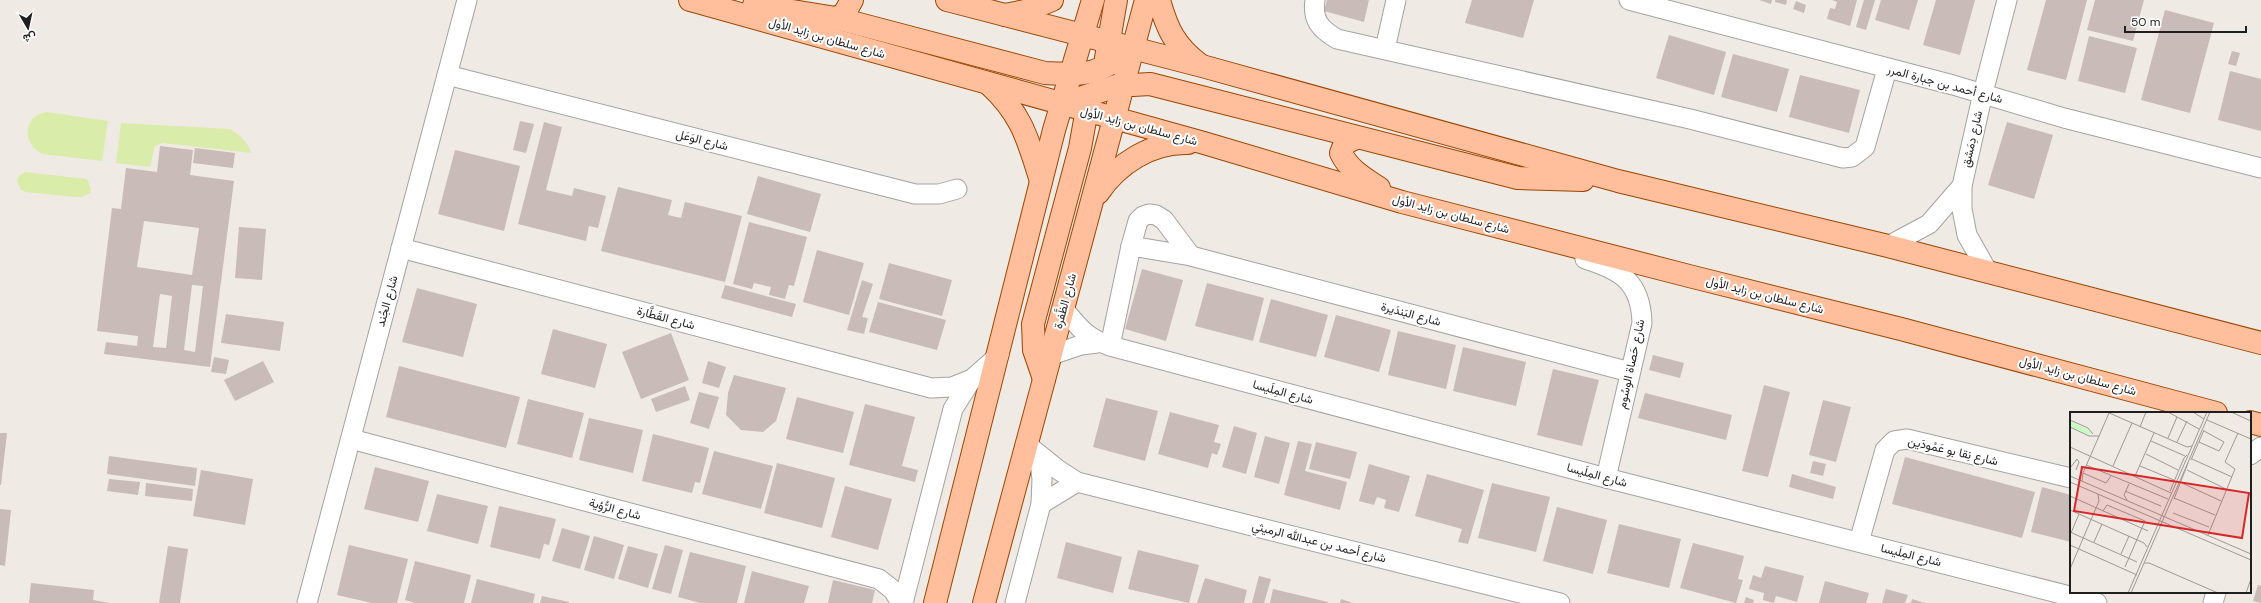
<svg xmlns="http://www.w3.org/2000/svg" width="2261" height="603" font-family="'DM Sans',Vazirmatn,sans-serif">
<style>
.grass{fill:#d9ecaa}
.building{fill:#c8bbb8;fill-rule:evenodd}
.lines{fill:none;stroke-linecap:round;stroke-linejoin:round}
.minor-casing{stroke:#a3a3a3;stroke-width:21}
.major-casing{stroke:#9b4600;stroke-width:24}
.minor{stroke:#fff;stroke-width:19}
.major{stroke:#ffbf9c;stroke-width:22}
.labels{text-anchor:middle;stroke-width:4;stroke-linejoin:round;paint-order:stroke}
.street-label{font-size:12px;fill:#1f1f1f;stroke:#fff}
.inset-road{fill:none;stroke:#9c9996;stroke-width:1}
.view{fill:#d62828;fill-opacity:0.15;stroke:#d62828;stroke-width:2}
.inset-edge{fill:none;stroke:#1f1f1f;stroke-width:2}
</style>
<rect width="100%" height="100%" fill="#f0eae5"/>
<g class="grass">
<path d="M 47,112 L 108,121 L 102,161 L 42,154 C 22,143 22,116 47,112 Z"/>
<path d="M 121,123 L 230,129 C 240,136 248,141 251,153 L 163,143 L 155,146 L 150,167 L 116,163 Z"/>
<polygon points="25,172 87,179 91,189 90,193 82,197 75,197 26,192 21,190 17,181 19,176"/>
</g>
<g class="building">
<polygon points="1327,0 1369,0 1364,22 1324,11"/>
<polygon points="1472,0 1534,0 1523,38 1465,23"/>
<polygon points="1759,0 1772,0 1771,4"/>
<polygon points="1775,0 1787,0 1786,5 1775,2"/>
<polygon points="1832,0 1857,0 1850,26 1827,19 1830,8 1835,9 1837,2"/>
<polygon points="1864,0 1875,0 1866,30 1856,27"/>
<polygon points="1881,0 1918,0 1909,30 1875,20"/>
<polygon points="1936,0 1975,0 1960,55 1923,45"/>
<polygon points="2046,0 2087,0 2066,80 2027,70"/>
<polygon points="2095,0 2144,0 2133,41 2087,30"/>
<polygon points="1796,1 1806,5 1804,13 1793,9"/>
<polygon points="2165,10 2214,23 2190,113 2141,100"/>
<polygon points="1669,35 1726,52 1714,95 1656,78"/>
<polygon points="2089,36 2137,48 2125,93 2078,81"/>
<polygon points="2232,51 2240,53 2236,66 2228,64"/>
<polygon points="1733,54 1789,69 1777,112 1721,97"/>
<polygon points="2230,71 2261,79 2261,131 2218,120"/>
<polygon points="1800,75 1860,90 1849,133 1789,117"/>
<polygon points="520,121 534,124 526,153 513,150"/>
<polygon points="544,122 562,127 546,190 572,196 574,188 606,196 598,228 589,226 586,241 518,224"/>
<polygon points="2007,122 2053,135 2034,199 1988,185"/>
<path d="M 160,146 L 193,150 L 190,175 L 234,181 L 210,367 L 104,354 L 106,342 L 137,346 L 138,336 L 97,331 L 112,208 L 121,209 L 126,168 L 157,172 ZM 144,221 L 199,228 L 192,275 L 137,267 ZM 192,285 L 203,286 L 195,352 L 184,350 ZM 160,294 L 172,296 L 166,348 L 153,347 Z"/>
<polygon points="195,148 235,153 233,168 193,163"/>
<polygon points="455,150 520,166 504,231 438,214"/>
<polygon points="758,176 821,194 810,232 747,214"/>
<polygon points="618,187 672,200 668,215 681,218 685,202 742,216 725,282 601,251"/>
<polygon points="749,222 807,237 794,286 789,285 785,299 769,295 771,287 754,283 752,289 733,284"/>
<polygon points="239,227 266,229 262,280 235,278"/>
<polygon points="817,250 864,263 849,315 803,302"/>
<polygon points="889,263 952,280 942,316 879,299"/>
<polygon points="1142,269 1183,280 1166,341 1125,329"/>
<polygon points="862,280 873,284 862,317 868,318 864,334 847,330"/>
<polygon points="1207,283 1264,298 1253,341 1195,326"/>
<polygon points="725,285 796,304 792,317 721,298"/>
<polygon points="417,288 477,304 463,357 402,342"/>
<polygon points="1271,299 1328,315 1316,357 1259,342"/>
<polygon points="878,302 946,320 937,350 869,332"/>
<polygon points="226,314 284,322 280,351 221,343"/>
<polygon points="1336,315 1391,330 1379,372 1324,357"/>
<polygon points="553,329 607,344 595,388 541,374"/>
<polygon points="1398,331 1456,345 1446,389 1388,375"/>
<polygon points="671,333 689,380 641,399 622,352"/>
<polygon points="1463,347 1526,362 1516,406 1453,391"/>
<polygon points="1653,355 1684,363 1680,378 1649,370"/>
<polygon points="214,357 229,360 226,374 211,372"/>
<polygon points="263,361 274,382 235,401 224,380"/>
<polygon points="708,361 726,367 719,388 702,383"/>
<polygon points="399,366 520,397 506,448 386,417"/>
<polygon points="1553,369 1599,380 1582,446 1537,435"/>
<polygon points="734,375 786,388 776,421 763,432 741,430 726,415 728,393"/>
<polygon points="1764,385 1790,392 1768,477 1742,471"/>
<polygon points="685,386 690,400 656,412 651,399"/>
<polygon points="699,392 719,397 709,429 690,423"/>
<polygon points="1645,393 1732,415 1726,440 1638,418"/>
<polygon points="797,397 854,412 843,453 786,439"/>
<polygon points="1106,398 1158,411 1145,461 1093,447"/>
<polygon points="528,399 584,413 572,458 517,444"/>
<polygon points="1823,400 1851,407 1836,462 1809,455"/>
<polygon points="865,404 915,417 902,466 918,470 915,482 849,465"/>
<polygon points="1170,412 1219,425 1214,442 1221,444 1217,455 1212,453 1208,468 1158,454"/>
<polygon points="589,418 643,430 633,473 579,460"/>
<polygon points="1234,426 1257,433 1246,474 1222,467"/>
<polygon points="0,433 7,433 1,485 0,485"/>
<polygon points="653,434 709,448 700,483 695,482 692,493 642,481"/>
<polygon points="1265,436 1290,443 1279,484 1254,477"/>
<polygon points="1298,441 1312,444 1305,471 1347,482 1340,510 1284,495"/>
<polygon points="1316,442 1357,452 1350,479 1309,469"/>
<polygon points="714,451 773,466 761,509 702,494"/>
<polygon points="109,456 197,468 195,486 107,474"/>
<polygon points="1905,457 2035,492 2022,538 1892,504"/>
<polygon points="1813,461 1826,464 1823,476 1810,473"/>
<polygon points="777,463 835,478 822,528 764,513"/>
<polygon points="1369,464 1410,476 1399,512 1384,508 1386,500 1377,497 1374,505 1359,501"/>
<polygon points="375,467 429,481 418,522 364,509"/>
<polygon points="201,470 253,479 245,525 193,516"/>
<polygon points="1427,474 1484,490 1468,544 1458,542 1462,529 1415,516"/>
<polygon points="1792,474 1836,487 1833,499 1789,487"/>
<polygon points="109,479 140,482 138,495 107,491"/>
<polygon points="146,483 193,489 192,501 145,496"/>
<polygon points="1492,483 1550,497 1536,552 1478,538"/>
<polygon points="845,486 892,499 878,550 831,537"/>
<polygon points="2042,487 2071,495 2071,542 2031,532"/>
<polygon points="437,494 488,506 478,544 427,531"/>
<polygon points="499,506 556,519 549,545 544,544 540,559 490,547"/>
<polygon points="1557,507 1607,520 1593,574 1543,561"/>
<polygon points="0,509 11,510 5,566 0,565"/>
<polygon points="1619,524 1681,539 1669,588 1607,573"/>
<polygon points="562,528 590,536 580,569 552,561"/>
<polygon points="594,536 624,545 614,579 584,570"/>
<polygon points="1066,542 1122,557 1113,593 1057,578"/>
<polygon points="1693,543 1744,556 1738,579 1743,580 1736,603 1680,588"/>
<polygon points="349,545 408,559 397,603 372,603 337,595"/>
<polygon points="665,545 683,550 671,594 652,589"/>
<polygon points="168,546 188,549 180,603 159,603"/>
<polygon points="628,546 658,554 648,588 618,579"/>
<polygon points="1138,550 1199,565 1189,603 1128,589"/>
<polygon points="690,552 746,566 737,603 700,603 678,597"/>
<polygon points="415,561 471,575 464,603 415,603 405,600"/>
<polygon points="1765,566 1804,576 1797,602 1776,596 1774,603 1763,600 1764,593 1749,589 1753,575 1761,578"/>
<polygon points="752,571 809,586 804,603 744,603"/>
<polygon points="1259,576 1271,579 1264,603 1252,603"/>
<polygon points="1205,578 1247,590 1244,603 1197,603"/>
<polygon points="477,579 535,594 533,603 471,603"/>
<polygon points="833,580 875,590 872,603 828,603"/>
<polygon points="1825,581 1869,593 1866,603 1819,603"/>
<polygon points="31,583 94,590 93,600 110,603 29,603"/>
<polygon points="2258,585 2261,586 2261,603 2253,601"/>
<polygon points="1273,589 1328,602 1328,603 1270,603"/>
<polygon points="1886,589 1908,595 1905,603 1882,603"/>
<polygon points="542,596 569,602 569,603 540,603"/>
<polygon points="1746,597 1754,600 1753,603 1744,603"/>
<polygon points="1341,599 1353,603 1340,603"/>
<polygon points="1912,599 1925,603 1911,603"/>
</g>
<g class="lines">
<g class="minor-casing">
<g id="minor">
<path d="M 1315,0 C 1312,20 1320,29 1337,39 L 1690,119 L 1843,158 L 1852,157 L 1865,147 L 1887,69"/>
<polyline points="1629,0 1953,85 2064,118 2261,168"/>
<polyline points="1385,49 1396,0"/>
<polyline points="447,75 915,194 939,194 957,189"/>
<polyline points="1131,246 1191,256 1630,372"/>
<polyline points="1888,246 1929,224 1962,186"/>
<polyline points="401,248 931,388 952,387 972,379"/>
<path d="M 1585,259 C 1620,270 1641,281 1642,323 L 1606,478"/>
<polyline points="1988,272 1967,235 1962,209 1962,186 1983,93 2007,0"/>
<path d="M 1063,308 C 1079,328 1088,340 1114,347 L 1606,478 L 2097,603"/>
<polyline points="1110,346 1131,246 1138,221 1143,216 1149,214 1156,215 1164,220 1191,256"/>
<polyline points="1051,355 1081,345 1097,343"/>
<polyline points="351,439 879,579 893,590 901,603"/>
<polyline points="1026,444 1057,469 1077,482 1560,603"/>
<polyline points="2250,455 2261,447"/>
<polyline points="1041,504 1077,482"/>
<polyline points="1859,542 1885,450 1894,441 1907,439 2071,478"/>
<polyline points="307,603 467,0"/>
<polyline points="903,603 953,409 972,379 999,355"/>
<polyline points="1015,603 1041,504 1042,479 1039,455"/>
<polyline points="2213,603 2216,592"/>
</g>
</g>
<g class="major-casing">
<g id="major">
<polyline points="690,0 1204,143 1402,202 1689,276 1901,329 2216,413"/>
<polyline points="947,0 1202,66 1618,181 1888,246 2261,343"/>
<path d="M 1159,0 C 1167,29 1175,46 1199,64"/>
<path d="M 754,5 L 836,18 L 1045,73 C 1090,76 1096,74 1134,49"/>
<polyline points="1005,15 1025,11 1052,0"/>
<polyline points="836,18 844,14 852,0"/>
<polyline points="1106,58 1116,0"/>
<path d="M 989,84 C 1022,114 1028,140 1041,181"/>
<polyline points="1062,104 1116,86 1150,84 1518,178 1583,180"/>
<path d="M 1356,138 L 1345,143 L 1341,153 C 1349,170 1364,178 1379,188"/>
<path d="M 1098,193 C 1118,163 1152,142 1188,143"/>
<polyline points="1044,379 1034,350 1033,324 1080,148 1089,98"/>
<polyline points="2250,422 2261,425"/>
<polyline points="935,603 1054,130 1093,0"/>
<polyline points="984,603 1146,0"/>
</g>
</g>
<use href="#minor" class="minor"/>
<use href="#major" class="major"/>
</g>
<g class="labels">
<g class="street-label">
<text transform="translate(827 38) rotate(16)" y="4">شارع سلطان بن زايد الأول</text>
<text transform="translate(1945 84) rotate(15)" y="4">شارع أحمد بن جبارة المرر</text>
<text transform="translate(1139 126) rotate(15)" y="4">شارع سلطان بن زايد الأول</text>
<text transform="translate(1972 139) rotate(-77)" y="4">شارع دِمَشق</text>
<text transform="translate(702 140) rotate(14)" y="4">شارع الوَعَل</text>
<text transform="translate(1451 214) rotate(15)" y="4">شارع سلطان بن زايد الأول</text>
<text transform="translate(1765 295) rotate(14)" y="4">شارع سلطان بن زايد الأول</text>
<text transform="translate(387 301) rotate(-75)" y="4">شارع الجُند</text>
<text transform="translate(1065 301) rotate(-75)" y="4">شارع الظَّفرة</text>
<text transform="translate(1411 314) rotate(15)" y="4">شارع البَندَيرة</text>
<text transform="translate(666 318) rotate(15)" y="4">شارع القَطَّارة</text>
<text transform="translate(1631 364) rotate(-78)" y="4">شارع حَصاة الوسُوم</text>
<text transform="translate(2078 376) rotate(15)" y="4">شارع سلطان بن زايد الأول</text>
<text transform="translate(1283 392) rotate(15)" y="4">شارع المِلَيسا</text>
<text transform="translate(1953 451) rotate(13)" y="4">شارع نِقا بو عَمُودَين</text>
<text transform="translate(1597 475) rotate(15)" y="4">شارع المِلَيسا</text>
<text transform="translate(615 509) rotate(15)" y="4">شارع الرُّؤية</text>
<text transform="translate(1319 542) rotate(14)" y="4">شارع أحمد بن عبدالله الرميثي</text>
<text transform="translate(1911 555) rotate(14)" y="4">شارع المِلَيسا</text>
</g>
</g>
<g transform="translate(2070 412)">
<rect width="181" height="181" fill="#f0eae5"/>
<path d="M 0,9 L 19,18 L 21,21 L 18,23 L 0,15 Z" fill="#c9fbc2"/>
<path class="inset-road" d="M 37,0 L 117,35 L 122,34M 98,0 L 129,17M 123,0 L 134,7M 161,0 L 181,9M 0,8 L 18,16 L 23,22M 137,8 L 181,27M 0,15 L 19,24 L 29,24M 70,15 L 76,0M 98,26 L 107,5M 81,29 L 115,44M 107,30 L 117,9M 129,30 L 149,39 L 154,30 L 134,19M 0,35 L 101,81M 76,42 L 108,58M 122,47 L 162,65M 121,48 L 134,18M 16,53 L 98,87M 43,54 L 62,11M 70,54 L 104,68M 0,56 L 7,47 L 9,50 L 6,58M 117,58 L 156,77M 13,61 L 36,71 L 41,64M 0,64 L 181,142M 65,64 L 84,21M 12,69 L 13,61 L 39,1M 0,70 L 181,148M 112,71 L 151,89M 55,79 L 91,94M 100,79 L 114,46 L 117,43M 0,84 L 78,119M 104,86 L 145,103M 104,87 L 118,51M 57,88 L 54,83 L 59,72M 0,98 L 74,131 L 77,135M 33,99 L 37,93 L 75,109 L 55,155M 103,101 L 139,115M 0,120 L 67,150M 1,121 L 9,102M 138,123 L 165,57 L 155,50 L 168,21M 24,130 L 32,112M 0,133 L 67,163M 51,142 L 59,124M 74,151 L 79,151 L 148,181M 0,157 L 29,89 L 28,82M 58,181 L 137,0M 61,181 L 140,0M 176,181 L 181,167"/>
<path class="view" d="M 12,55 L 179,81 L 172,126 L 4,99 Z"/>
<rect width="181" height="181" class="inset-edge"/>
</g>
<g transform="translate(28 28) rotate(171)" stroke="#ffffff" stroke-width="3" paint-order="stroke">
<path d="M0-3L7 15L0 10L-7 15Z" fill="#1f1f1f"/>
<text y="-6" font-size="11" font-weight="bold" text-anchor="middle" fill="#1f1f1f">ش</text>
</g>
<path d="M2125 26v6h121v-6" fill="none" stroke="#1f1f1f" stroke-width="2"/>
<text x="2131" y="26" font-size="12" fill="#1f1f1f" stroke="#ffffff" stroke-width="3" paint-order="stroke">50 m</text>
</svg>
